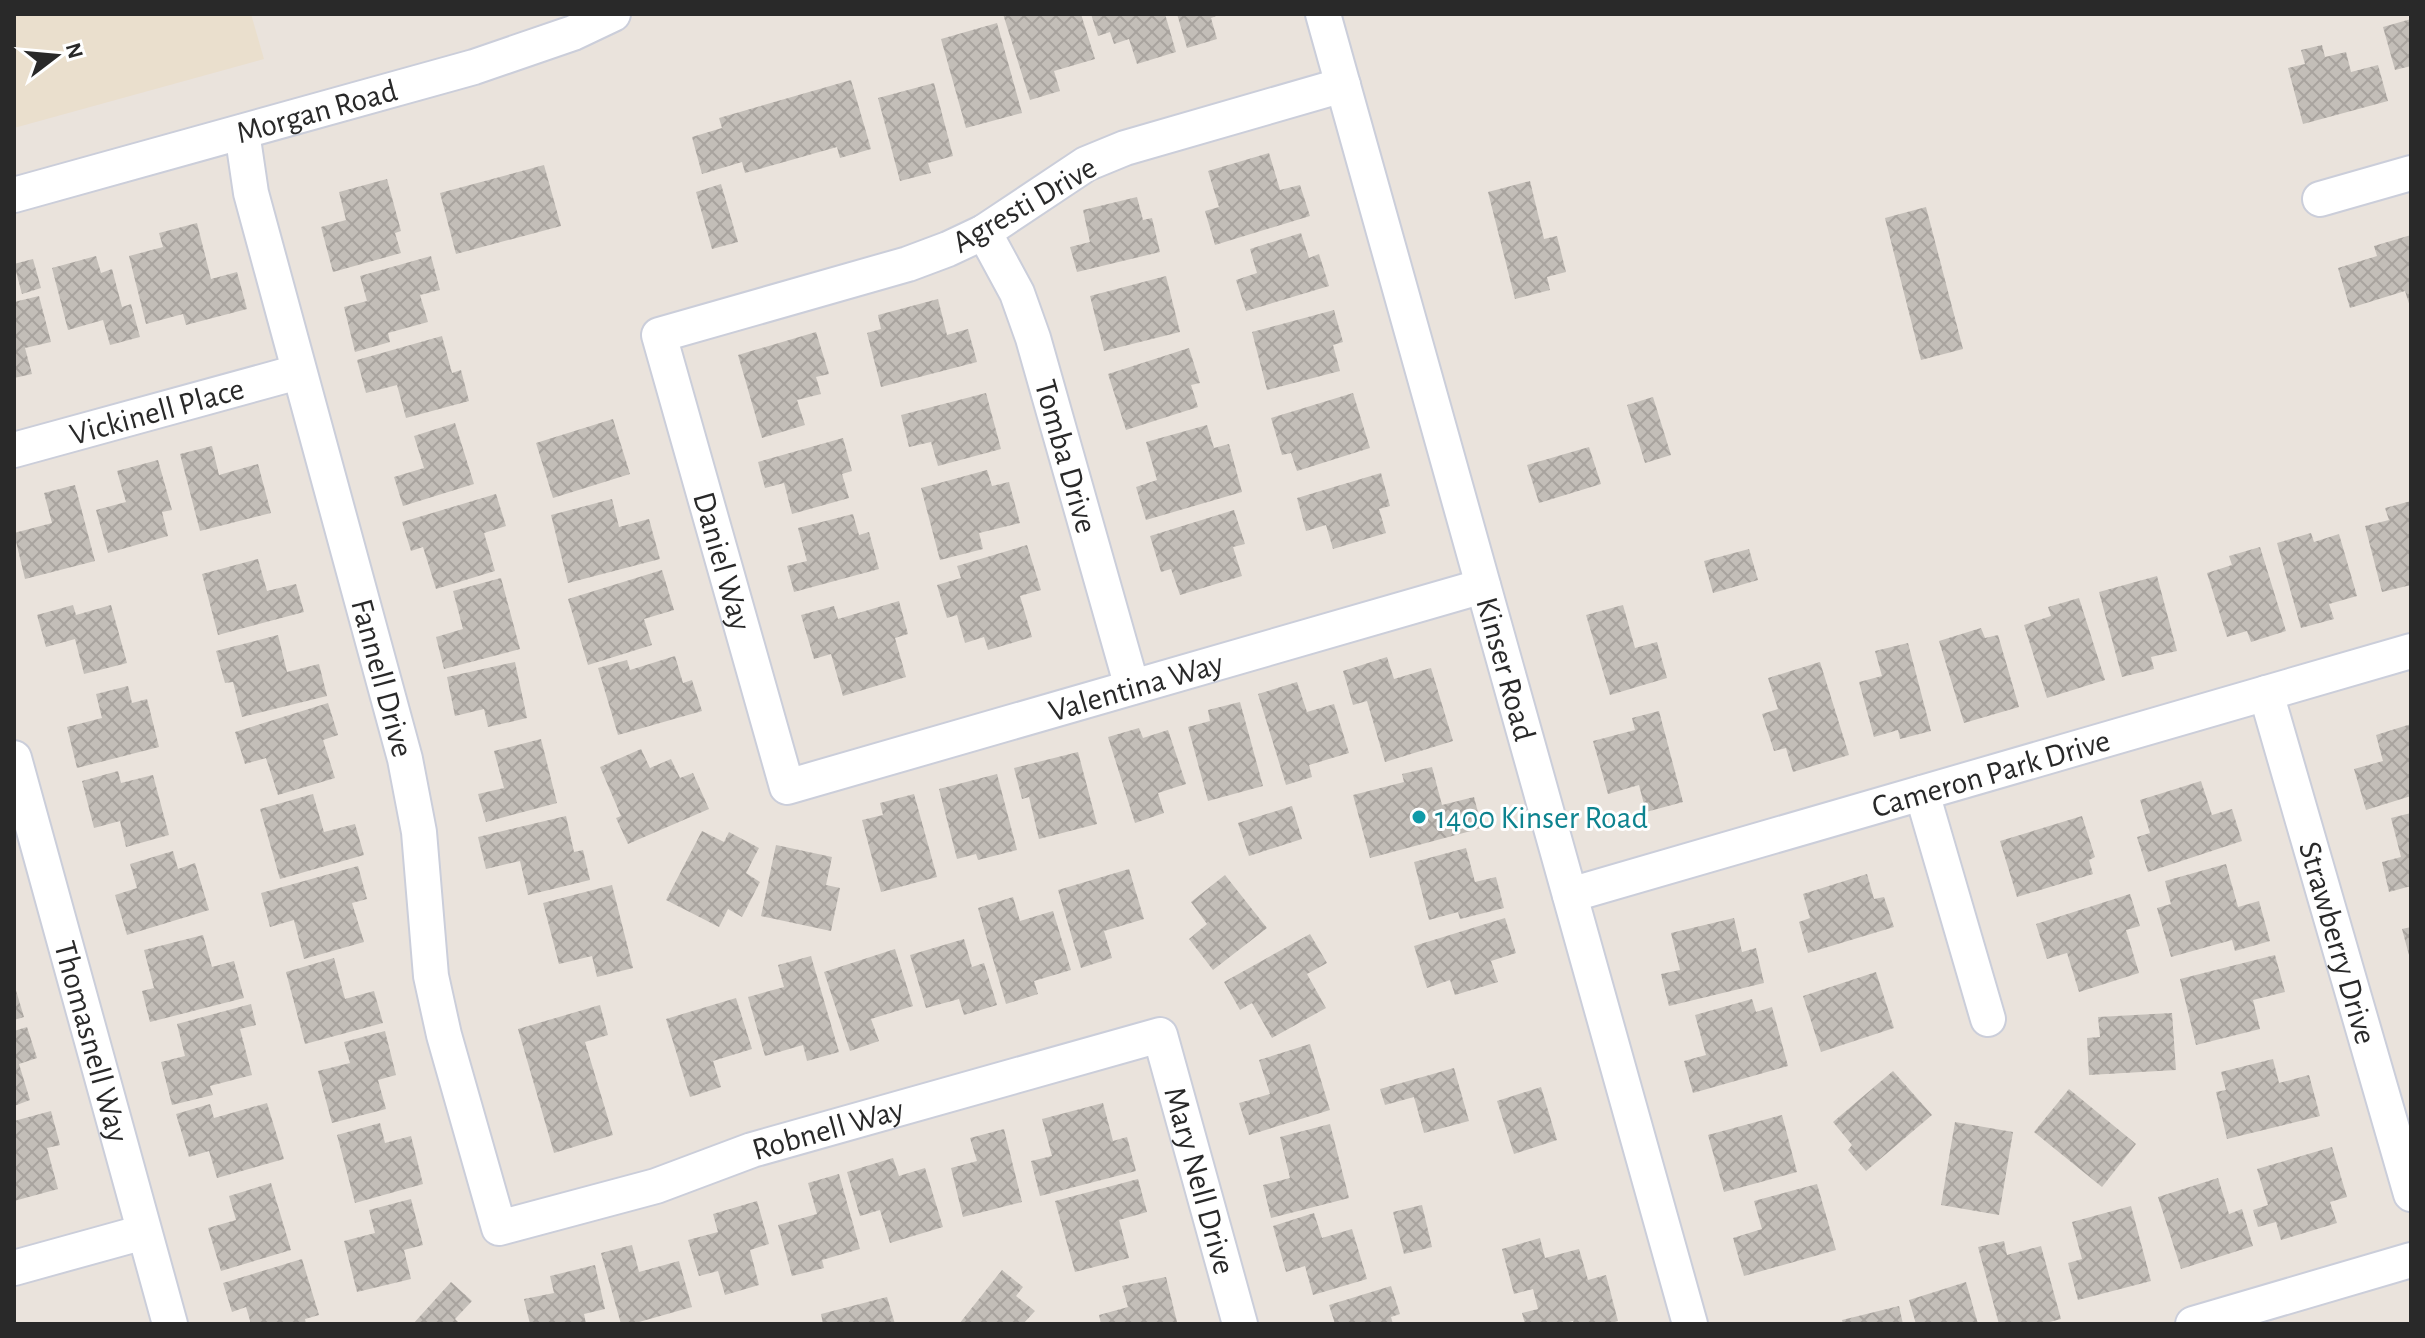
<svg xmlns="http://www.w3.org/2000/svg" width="2425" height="1338" font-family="'Alegreya Sans',sans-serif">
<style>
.education{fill:#eadfcd}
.building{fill:url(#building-cross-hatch)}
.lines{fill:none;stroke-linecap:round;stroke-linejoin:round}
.minor-casing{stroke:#cbceda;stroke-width:38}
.minor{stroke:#fff;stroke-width:34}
.culture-dot{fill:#0f9aa8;stroke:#fff;stroke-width:3}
.labels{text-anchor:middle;stroke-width:6;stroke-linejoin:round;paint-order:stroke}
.street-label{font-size:32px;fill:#292929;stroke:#fff}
.culture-label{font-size:32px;fill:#0d838f;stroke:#fff;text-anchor:start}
</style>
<defs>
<pattern id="building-cross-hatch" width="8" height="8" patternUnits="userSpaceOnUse" patternTransform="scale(2)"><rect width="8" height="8" fill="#c3beb8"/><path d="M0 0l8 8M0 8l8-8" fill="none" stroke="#a8a39e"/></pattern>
</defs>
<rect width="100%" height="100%" fill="#eae3dc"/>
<polygon class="education" points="14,14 251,14 264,59 14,128"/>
<g class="building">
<polygon points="1003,14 1081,14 1095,59 1054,71 1060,91 1030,100"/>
<polygon points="1091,14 1165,14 1176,52 1137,64 1129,39 1114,44 1110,32 1098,36"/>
<polygon points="1177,14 1221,14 1211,18 1217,39 1187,48"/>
<polygon points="2411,19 2411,66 2395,70 2383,27"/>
<polygon points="997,23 1022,113 966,128 941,39"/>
<polygon points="2322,45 2325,57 2346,52 2351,72 2378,65 2388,101 2303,124 2288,68 2305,64 2301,50"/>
<polygon points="851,80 871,149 840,158 837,147 745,173 742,162 702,174 692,137 722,128 719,118"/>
<polygon points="934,83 953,156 928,163 931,173 900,181 878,98"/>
<polygon points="1269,153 1280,190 1300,185 1310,216 1215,245 1205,211 1219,207 1208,171"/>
<polygon points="544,165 561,226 456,254 440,193"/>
<polygon points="387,179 401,231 395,233 401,253 333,272 321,227 346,220 339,192"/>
<polygon points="1530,181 1544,239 1557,236 1566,272 1547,277 1550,290 1515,299 1488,192"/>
<polygon points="721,184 738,242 712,249 696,192"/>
<polygon points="1137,197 1143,220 1152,218 1160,252 1077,272 1070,247 1090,242 1083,210"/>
<polygon points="1926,207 1963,349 1921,360 1885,218"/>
<polygon points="197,223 211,279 237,272 247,309 186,325 183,314 146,324 129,256 163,247 159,233"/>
<polygon points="1301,233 1309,258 1319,254 1329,286 1246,311 1236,280 1257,273 1250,249"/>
<polygon points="2411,235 2411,310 2405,291 2350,308 2338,268 2377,256 2374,246"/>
<polygon points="96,256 101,273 112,269 122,307 131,304 140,337 110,345 103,320 68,330 52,268"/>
<polygon points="431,256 440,290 420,295 428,322 388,333 390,342 355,352 344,307 367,301 360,276"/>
<polygon points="33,259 41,288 22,294 14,264"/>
<polygon points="1166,276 1180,332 1104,351 1090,296"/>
<polygon points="39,296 51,342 25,348 32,374 14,378 14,302"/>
<polygon points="938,299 947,335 968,329 977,362 881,387 867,333 881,329 878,315"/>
<polygon points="1334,310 1343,342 1333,345 1340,371 1267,390 1252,332"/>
<polygon points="816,332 829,374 816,377 821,394 797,400 805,425 762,438 738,355"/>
<polygon points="442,336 452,373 461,370 469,401 406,418 397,385 366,393 357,360"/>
<polygon points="1189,348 1200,383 1191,385 1198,407 1126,430 1108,374"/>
<polygon points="986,393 1001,449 938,466 931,442 909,447 901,415"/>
<polygon points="1353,393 1370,448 1297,471 1291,453 1282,455 1271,418"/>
<polygon points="1653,397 1671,455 1645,463 1627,405"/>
<polygon points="613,419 630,474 553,498 536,443"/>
<polygon points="455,423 474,484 403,506 394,477 424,468 414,436"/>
<polygon points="1207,425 1214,448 1229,444 1242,492 1146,520 1136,487 1157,480 1146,442"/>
<polygon points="843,438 852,471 842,474 849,498 792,514 784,483 765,488 758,462"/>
<polygon points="212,446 219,475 258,464 271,513 200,531 180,454"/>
<polygon points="1589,447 1601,484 1539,503 1527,465"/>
<polygon points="158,460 172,510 162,512 168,536 108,553 96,510 126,502 117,471"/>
<polygon points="987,470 992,486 1009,482 1020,523 979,533 983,549 940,560 921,488"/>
<polygon points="1381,473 1390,506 1379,509 1386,533 1333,549 1326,525 1306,531 1297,498"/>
<polygon points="75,485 95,561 25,579 14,533 52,523 44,493"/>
<polygon points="496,494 506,526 484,533 495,571 436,589 423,547 411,551 402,522"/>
<polygon points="612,499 619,527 649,519 660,559 568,583 551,515"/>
<polygon points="2411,501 2411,585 2382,592 2365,526 2389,520 2385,508"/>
<polygon points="1234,510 1245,544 1233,547 1242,576 1180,595 1171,569 1161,572 1150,536"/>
<polygon points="853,514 859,535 869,532 879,569 794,592 787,566 807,561 798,528"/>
<polygon points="2311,533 2314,542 2339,534 2357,596 2329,604 2334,619 2301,628 2277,543"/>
<polygon points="1027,545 1041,590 1020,596 1032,637 988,650 984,637 965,643 957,615 947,618 937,585 961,578 957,566"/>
<polygon points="2260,547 2286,631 2251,642 2247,631 2227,637 2207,573 2232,565 2229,556"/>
<polygon points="1749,549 1758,580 1713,593 1704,561"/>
<polygon points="258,559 267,591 296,584 304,612 218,635 202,574"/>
<polygon points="662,570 674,610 644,619 652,645 588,665 568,599"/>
<polygon points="2157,576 2177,651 2151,657 2154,669 2122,677 2099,592"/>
<polygon points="501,578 520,649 444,669 436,637 463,629 453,591"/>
<polygon points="2079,598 2105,680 2047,698 2024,625 2051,616 2048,607"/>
<polygon points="899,601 908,634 895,638 906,677 843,696 831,654 814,659 801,615 834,606 838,619"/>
<polygon points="73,605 76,615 111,605 127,663 84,674 75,639 46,647 37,615"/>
<polygon points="1623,605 1635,648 1657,642 1667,678 1610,695 1586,615"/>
<polygon points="1981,628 1985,638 1998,635 2019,707 1964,723 1939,641"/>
<polygon points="278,635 287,672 319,664 327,696 242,717 233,682 225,683 216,651"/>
<polygon points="1908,643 1931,731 1900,739 1898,730 1874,737 1859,682 1882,676 1875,651"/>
<polygon points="675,656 683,683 692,680 702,711 618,735 598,668 627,660 630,670"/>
<polygon points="1387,657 1394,679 1431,668 1453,741 1385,762 1367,701 1353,705 1343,671"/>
<polygon points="515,662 527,718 488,727 484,709 455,716 447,677"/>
<polygon points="1820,662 1849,755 1793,772 1786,748 1774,751 1762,714 1778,709 1768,678"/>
<polygon points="1297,682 1307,712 1334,704 1349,753 1309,765 1312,777 1286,785 1258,694"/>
<polygon points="128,686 132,703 147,699 159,747 77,768 67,727 102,718 96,694"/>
<polygon points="1240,702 1263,786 1208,801 1188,727 1210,721 1208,710"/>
<polygon points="328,703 338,735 323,740 335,778 278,795 266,758 245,764 235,732"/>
<polygon points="1659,711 1683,802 1646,812 1639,785 1608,794 1593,741 1635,730 1632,718"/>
<polygon points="2411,724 2411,796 2366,810 2354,769 2383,761 2376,735"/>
<polygon points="1139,728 1143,738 1168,730 1186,784 1158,793 1164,813 1135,823 1108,737"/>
<polygon points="541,739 557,803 486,822 478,794 504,788 494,751"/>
<polygon points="641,749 650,768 671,759 680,778 693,773 709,809 628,844 616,818 621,816 600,767"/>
<polygon points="1078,752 1097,824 1039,839 1029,797 1022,799 1014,768"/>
<polygon points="1432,767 1442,805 1474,797 1482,828 1370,858 1353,795 1404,782 1402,774"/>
<polygon points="118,771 121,783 153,775 169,835 126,847 120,821 94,828 82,781"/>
<polygon points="997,774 1017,850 978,860 976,854 957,859 939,789"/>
<polygon points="2201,781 2212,815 2232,809 2242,841 2148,872 2137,837 2150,833 2140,800"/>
<polygon points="313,794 324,832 355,824 364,855 280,879 260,809"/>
<polygon points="914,794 937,877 881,892 862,820 883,815 880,803"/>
<polygon points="1292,806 1302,839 1249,856 1238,823"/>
<polygon points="2411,813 2411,886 2389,892 2382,862 2401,857 2391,818"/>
<polygon points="566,816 574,852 583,850 590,880 528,895 520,861 486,869 478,837"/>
<polygon points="2082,816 2095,857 2089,860 2093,874 2017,897 2000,841"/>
<polygon points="702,831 724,842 729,832 759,848 746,873 760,882 742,917 728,909 719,927 666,900"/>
<polygon points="776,845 832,857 826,885 840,888 831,931 761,916"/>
<polygon points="1466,848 1475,882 1496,877 1504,908 1460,919 1458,912 1429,920 1414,862"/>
<polygon points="173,851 178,869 195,863 209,910 127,935 115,895 137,888 130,864"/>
<polygon points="2226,864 2238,907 2259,901 2270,941 2235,951 2232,940 2171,957 2157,908 2171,904 2165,881"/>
<polygon points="358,866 367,899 352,903 364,942 304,959 294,920 270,927 261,893"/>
<polygon points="1129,869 1144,919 1104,931 1112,958 1081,968 1058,890"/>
<polygon points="1867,874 1874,899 1884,897 1894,927 1808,953 1799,922 1810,918 1803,894"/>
<polygon points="1225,875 1267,928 1213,970 1189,939 1207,924 1191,902"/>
<polygon points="612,885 633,968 597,977 592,956 559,964 543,903"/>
<polygon points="2130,894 2140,926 2126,930 2139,973 2079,992 2067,953 2047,959 2036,924"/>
<polygon points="1013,897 1020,921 1053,911 1071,970 1034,981 1038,994 1006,1004 978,908"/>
<polygon points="1505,918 1516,953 1491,961 1498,982 1455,995 1450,980 1427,988 1414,946"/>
<polygon points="1734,918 1742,952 1756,948 1764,983 1669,1006 1661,974 1680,970 1671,933"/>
<polygon points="2411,927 2411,959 2410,959 2402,929"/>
<polygon points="1310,934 1327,963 1307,974 1326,1008 1272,1038 1252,1003 1240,1010 1224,982"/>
<polygon points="203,935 212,967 234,961 244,998 150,1022 142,991 154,988 144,950"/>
<polygon points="964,939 972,967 984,963 997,1005 964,1015 959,999 926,1008 910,955"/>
<polygon points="895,949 913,1006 871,1019 879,1041 850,1051 824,972"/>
<polygon points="2275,955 2285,992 2253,1000 2260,1029 2196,1045 2180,979"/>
<polygon points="811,956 839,1052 807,1061 803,1045 765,1056 748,997 784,987 778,965"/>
<polygon points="334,958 345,999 374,991 383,1023 305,1044 286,972"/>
<polygon points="1876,972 1894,1028 1821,1052 1803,996"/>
<polygon points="14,984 24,1017 14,1020"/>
<polygon points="736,998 752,1049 713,1061 721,1087 690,1097 666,1019"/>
<polygon points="1752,999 1756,1012 1772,1007 1788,1066 1693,1093 1684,1061 1706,1055 1695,1015"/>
<polygon points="251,1004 256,1025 240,1029 252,1075 210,1086 213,1095 172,1105 161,1062 185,1056 177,1024"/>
<polygon points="600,1005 608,1035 585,1042 613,1135 554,1153 518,1029"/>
<polygon points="2172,1013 2176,1070 2089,1075 2087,1038 2100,1037 2098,1017"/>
<polygon points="27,1027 37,1058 19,1064 30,1100 14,1106 14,1031"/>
<polygon points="385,1031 396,1075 378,1080 386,1109 332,1123 318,1071 350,1063 344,1042"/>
<polygon points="1310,1044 1330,1110 1249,1135 1239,1103 1270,1094 1259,1060"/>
<polygon points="2273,1059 2279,1083 2309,1075 2320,1116 2227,1139 2216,1092 2226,1090 2221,1072"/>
<polygon points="1454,1068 1469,1121 1424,1133 1414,1097 1385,1105 1380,1089"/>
<polygon points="1893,1071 1932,1115 1866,1171 1848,1150 1852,1145 1833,1122"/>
<polygon points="1541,1087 1557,1140 1514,1154 1497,1101"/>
<polygon points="2069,1089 2136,1144 2102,1187 2034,1132"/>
<polygon points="267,1103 284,1159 217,1178 209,1151 189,1157 176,1114 210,1104 214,1118"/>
<polygon points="1103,1103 1113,1141 1127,1137 1136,1171 1040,1196 1031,1161 1052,1156 1042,1119"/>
<polygon points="51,1111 60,1145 47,1148 58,1189 14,1201 14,1121"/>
<polygon points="1782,1115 1797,1172 1724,1192 1708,1135"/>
<polygon points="1955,1122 2013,1132 1999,1215 1941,1205"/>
<polygon points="380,1123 385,1143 411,1136 423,1184 355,1203 337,1135"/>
<polygon points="1330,1124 1349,1198 1271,1218 1263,1185 1290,1178 1280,1137"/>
<polygon points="1004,1129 1022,1202 963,1217 951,1168 977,1161 970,1138"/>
<polygon points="2332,1147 2347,1197 2330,1202 2337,1223 2281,1240 2276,1222 2258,1227 2253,1210 2268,1205 2257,1169"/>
<polygon points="893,1158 899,1176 925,1168 943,1227 890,1243 880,1210 860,1216 847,1172"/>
<polygon points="839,1174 860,1249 822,1260 824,1268 792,1276 778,1225 817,1214 808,1183"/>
<polygon points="2218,1178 2229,1214 2242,1209 2253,1246 2181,1269 2158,1197"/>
<polygon points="1138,1179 1147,1212 1119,1220 1129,1258 1075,1272 1055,1201"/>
<polygon points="271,1183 291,1250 221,1271 208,1228 236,1220 229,1196"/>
<polygon points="1817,1184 1836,1250 1744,1276 1733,1238 1762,1229 1754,1201"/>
<polygon points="411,1199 423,1245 404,1250 411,1279 357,1292 344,1241 375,1233 369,1210"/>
<polygon points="757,1201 769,1244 750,1250 759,1285 725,1295 718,1271 699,1276 688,1240 718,1232 713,1214"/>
<polygon points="1422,1205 1432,1247 1404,1254 1393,1212"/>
<polygon points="2131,1206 2151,1281 2078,1300 2068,1263 2082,1259 2072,1222"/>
<polygon points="1314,1213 1322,1238 1352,1229 1367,1279 1313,1295 1305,1266 1286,1272 1273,1226"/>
<polygon points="1540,1238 1545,1258 1579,1249 1588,1280 1606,1275 1618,1321 1608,1324 1574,1324 1573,1321 1561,1324 1525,1324 1522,1313 1538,1309 1533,1289 1514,1294 1502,1249"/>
<polygon points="2004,1241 2007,1255 2041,1246 2061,1319 2042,1324 1999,1324 1978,1247"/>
<polygon points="632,1245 639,1272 679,1261 692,1307 632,1324 621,1324 601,1253"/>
<polygon points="302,1259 319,1315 305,1319 306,1324 251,1324 246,1307 232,1312 223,1283"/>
<polygon points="595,1265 605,1309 584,1314 586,1324 530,1324 524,1299 554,1293 550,1276"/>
<polygon points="1002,1270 1023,1287 1016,1296 1035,1311 1023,1324 959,1324"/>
<polygon points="1166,1277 1177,1322 1101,1324 1099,1315 1128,1307 1122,1286"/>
<polygon points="451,1282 472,1301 455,1319 460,1324 413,1324"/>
<polygon points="1966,1282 1978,1324 1916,1324 1909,1300"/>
<polygon points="1391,1286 1400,1314 1391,1317 1393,1324 1335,1324 1329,1305"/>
<polygon points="887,1297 895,1324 823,1324 821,1314"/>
<polygon points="1899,1306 1903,1324 1843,1324 1842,1320"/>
</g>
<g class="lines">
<g class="minor-casing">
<g id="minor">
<path id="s1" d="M 1323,14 L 1690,1324"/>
<path id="s2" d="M 1343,85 L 1125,148 L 1086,164 L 984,232 L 948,249 L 908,264 L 659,335 L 787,787 L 1483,586"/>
<path id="s3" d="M 242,132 L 251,193 L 405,759 L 419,832 L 431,976 L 444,1035 L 499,1228 L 656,1186 L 752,1150 L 1160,1035 L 1240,1324"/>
<path id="s4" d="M 14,195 L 474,67 L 573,33 L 613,14"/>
<polyline points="2320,199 2411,173"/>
<path id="s5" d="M 984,232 L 1017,293 L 1033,338 L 1132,687"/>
<path id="s6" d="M 14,450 L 298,372"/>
<path id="s7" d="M 2266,693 L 2411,1194"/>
<path id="s8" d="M 14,758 L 170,1324"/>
<polyline points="1922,793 1988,1019"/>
<path id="s9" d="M 1570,895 L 2411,651"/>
<polyline points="14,1268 144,1232"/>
<polyline points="2193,1324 2411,1260"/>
</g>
</g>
<use href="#minor" class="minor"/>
</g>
<circle class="culture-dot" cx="1419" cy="817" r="8"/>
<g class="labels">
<g class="street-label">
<text dy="11" stroke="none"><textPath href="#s4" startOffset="314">Morgan Road</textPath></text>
<text transform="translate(1024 204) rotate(-30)" y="11">Agresti Drive</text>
<text dy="11" stroke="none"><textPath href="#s6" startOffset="148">Vickinell Place</textPath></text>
<text dy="11" stroke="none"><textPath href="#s5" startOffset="240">Tomba Drive</textPath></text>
<text dy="11" stroke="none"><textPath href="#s2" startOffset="968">Daniel Way</textPath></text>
<text dy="11" stroke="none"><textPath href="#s1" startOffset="680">Kinser Road</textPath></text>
<text dy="11" stroke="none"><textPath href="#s3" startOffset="564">Fannell Drive</textPath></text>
<text dy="11" stroke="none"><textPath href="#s2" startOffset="1566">Valentina Way</textPath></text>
<text dy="11" stroke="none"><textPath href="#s9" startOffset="438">Cameron Park Drive</textPath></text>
<text dy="11" stroke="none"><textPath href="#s7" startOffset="260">Strawberry Drive</textPath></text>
<text dy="11" stroke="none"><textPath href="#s8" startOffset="294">Thomasnell Way</textPath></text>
<text dy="11" stroke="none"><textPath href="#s3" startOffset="1472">Robnell Way</textPath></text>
<text dy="11" stroke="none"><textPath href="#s3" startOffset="1968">Mary Nell Drive</textPath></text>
</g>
<g class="culture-label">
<text x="1435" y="828">1400 Kinser Road</text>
</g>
</g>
<rect width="2425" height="1338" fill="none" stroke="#292929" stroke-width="32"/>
<g transform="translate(56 56) rotate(74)" stroke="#ffffff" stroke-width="6" paint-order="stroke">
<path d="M0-6L14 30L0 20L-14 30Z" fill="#292929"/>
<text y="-12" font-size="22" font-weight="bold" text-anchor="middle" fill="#292929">N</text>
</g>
</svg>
